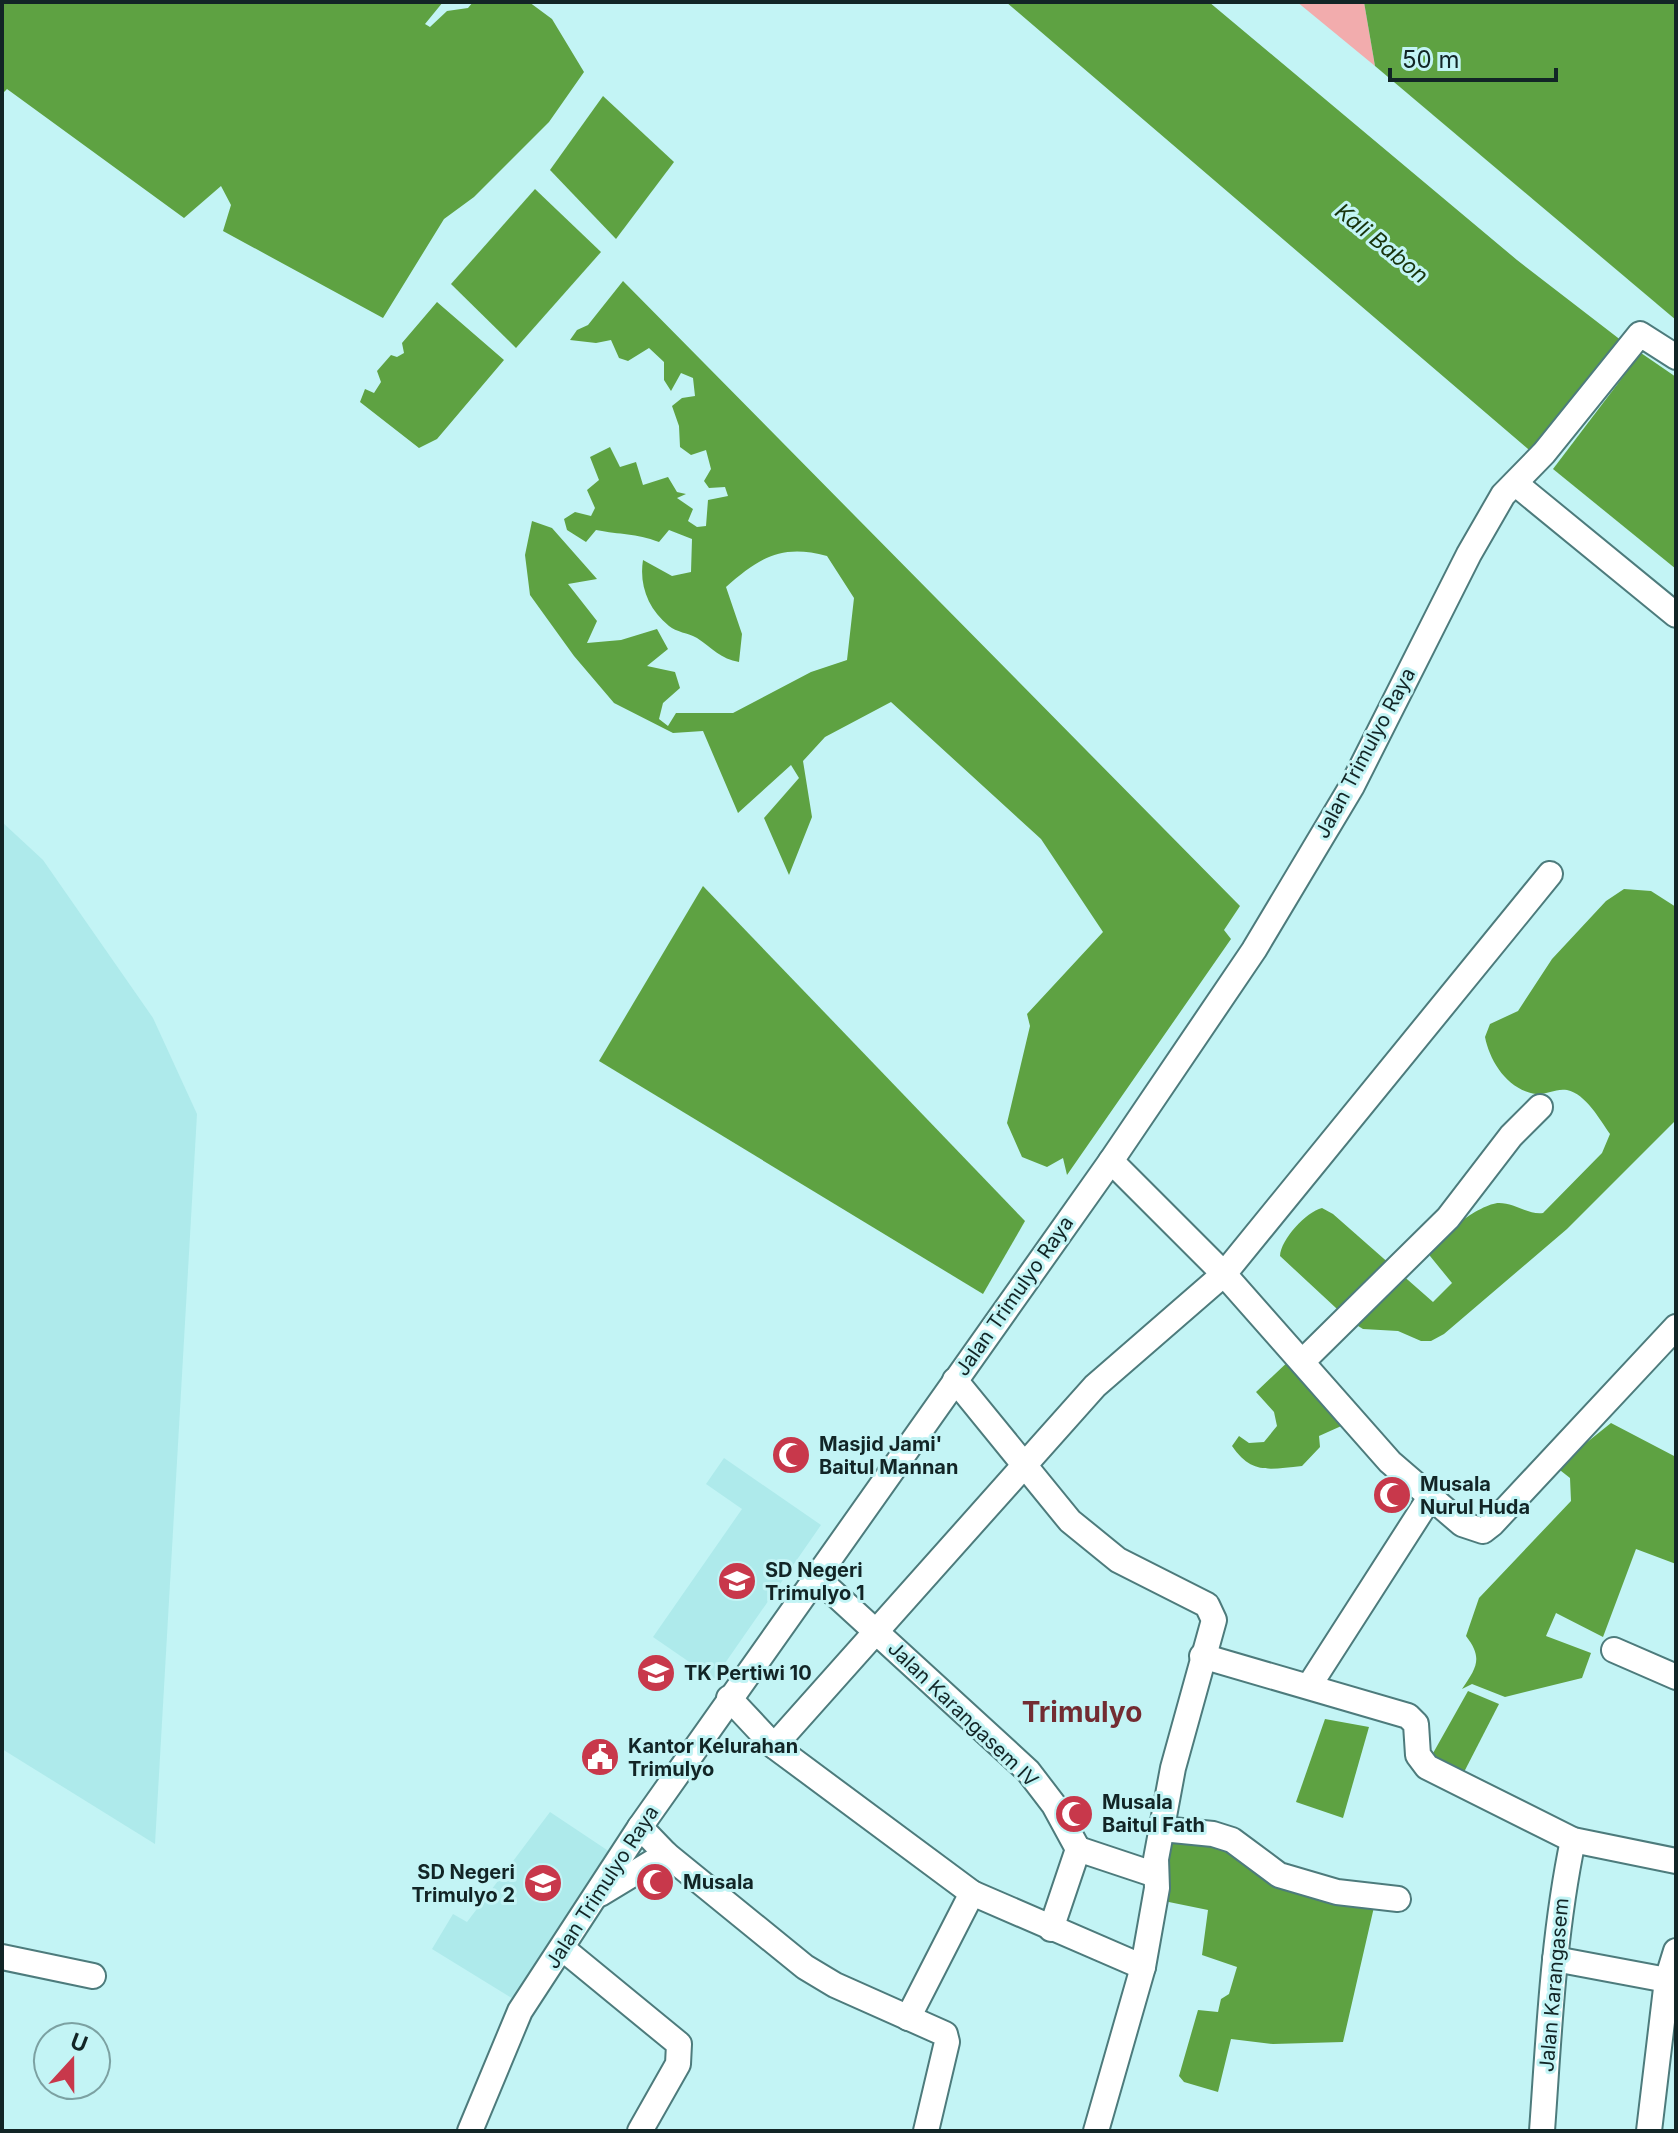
<svg xmlns="http://www.w3.org/2000/svg" width="1678" height="2133" font-family="Inter,sans-serif">
<style>
.built{fill:#aeeaeb}
.green{fill:#f2acad}
.water{fill:#5ea242}
.lines{fill:none;stroke-linecap:round;stroke-linejoin:round}
.minor-casing{stroke:#4d7b7c;stroke-width:28}
.minor{stroke:#fff;stroke-width:24}
.labels{text-anchor:middle;stroke-width:6;stroke-linejoin:round;paint-order:stroke}
.street-label{font-size:20px;fill:#122526;stroke:#c3f4f5}
.poi-label{font-size:20px;font-weight:bold;fill:#122526;stroke:#c3f4f5;text-anchor:start}
.water-label{font-size:22px;font-style:italic;fill:#17330c;stroke:#c3f4f5}
.district-label{font-size:28px;font-weight:bold;fill:#732c32;stroke:#c3f4f5}
</style>
<rect width="100%" height="100%" fill="#c3f4f5"/>
<g class="built">
<polygon points="2,822 43,860 153,1018 197,1114 155,1844 2,1749"/>
<polygon points="724,1458 821,1525 714,1679 653,1637 742,1509 706,1484"/>
<polygon points="550,1812 610,1852 515,2000 432,1949 453,1914 467,1922"/>
</g>
<polygon class="green" points="1297,2 1364,2 1375,66 1302,6"/>
<g class="water">
<polygon points="2,2 443,2 425,24 430,27 447,11 468,8 473,2 529,2 552,19 584,72 549,122 474,197 444,219 383,318 223,231 231,205 221,186 184,218 7,89 2,94"/>
<polygon points="1006,2 1209,2 1517,260 1622,341 1535,455"/>
<polygon points="1364,2 1676,2 1676,320 1375,66"/>
<polygon points="603,96 674,162 616,239 550,170"/>
<polygon points="535,189 601,252 516,348 451,284"/>
<path d="M 623,281 L 1240,906 L 1224,930 L 1231,939 L 1067,1175 L 1063,1158 L 1047,1167 L 1022,1157 L 1007,1123 L 1030,1026 L 1027,1014 L 1103,932 L 1041,839 L 891,702 L 825,737 L 803,761 L 812,817 L 789,875 L 764,818 L 799,778 L 791,765 L 738,813 L 703,731 L 673,733 L 614,703 L 574,656 L 530,595 L 525,555 L 532,521 L 552,528 L 597,579 L 568,584 L 597,621 L 587,643 L 621,640 L 657,629 L 668,649 L 647,666 L 675,672 L 680,688 L 663,703 L 659,719 L 668,726 L 676,713 L 733,713 L 811,672 L 847,660 L 854,598 L 827,556 C 782,544 760,557 726,587 L 742,634 L 739,662 C 721,659 712,648 697,638 C 688,633 676,632 669,626 C 648,609 639,585 643,560 L 672,576 L 691,572 L 692,539 L 669,530 L 659,542 C 635,533 621,535 596,530 L 586,542 L 567,530 L 564,519 L 575,512 L 591,516 L 595,508 L 587,490 L 599,480 L 590,457 L 610,447 L 620,467 L 636,462 L 643,485 L 668,477 L 677,492 L 686,494 L 677,498 L 693,509 L 688,521 L 697,527 L 706,526 L 708,500 L 728,496 L 725,487 L 709,488 L 704,481 L 711,469 L 706,450 L 691,455 L 680,447 L 679,426 L 672,406 L 682,398 L 695,396 L 693,378 L 681,373 L 671,391 L 664,380 L 664,362 L 649,348 L 628,361 L 619,358 L 611,340 L 596,343 L 570,340 L 577,330 L 588,325 Z"/>
<polygon points="437,302 504,360 437,439 419,448 360,402 365,389 374,393 381,382 377,371 391,355 397,357 404,353 402,343"/>
<polygon points="1641,353 1676,377 1676,569 1553,469"/>
<polygon points="703,886 1025,1221 983,1294 599,1061"/>
<path d="M 1624,889 L 1651,891 L 1676,907 L 1676,1120 L 1567,1229 L 1444,1334 L 1431,1341 L 1421,1341 L 1398,1331 L 1363,1329 L 1350,1321 L 1280,1256 C 1281,1239 1306,1212 1322,1208 L 1333,1214 L 1433,1302 L 1452,1283 L 1430,1256 C 1432,1239 1481,1203 1499,1203 C 1515,1203 1528,1215 1543,1213 L 1602,1153 L 1610,1134 C 1600,1120 1586,1094 1567,1090 C 1556,1088 1546,1095 1536,1094 C 1508,1090 1490,1062 1485,1037 L 1490,1024 L 1518,1011 L 1552,959 L 1606,901 Z"/>
<path d="M 1293,1357 L 1348,1423 L 1319,1436 L 1320,1447 L 1302,1466 C 1269,1469 1252,1475 1232,1446 L 1239,1436 L 1249,1443 L 1264,1442 L 1277,1426 L 1274,1412 L 1256,1392 Z"/>
<path d="M 1611,1423 L 1676,1457 L 1676,1564 L 1636,1549 L 1603,1637 L 1556,1613 L 1546,1636 L 1591,1653 L 1582,1678 L 1505,1697 L 1472,1684 L 1462,1689 C 1477,1667 1483,1658 1466,1636 L 1479,1598 L 1571,1501 L 1570,1478 L 1556,1467 Z"/>
<polygon points="1468,1691 1499,1704 1462,1776 1432,1755"/>
<polygon points="1325,1719 1369,1727 1343,1818 1296,1802"/>
<polygon points="1191,1838 1243,1854 1260,1877 1374,1907 1343,2042 1273,2044 1231,2039 1218,2092 1184,2082 1179,2076 1198,2010 1218,2012 1221,1999 1229,1994 1237,1967 1202,1955 1208,1910 1159,1900 1171,1842"/>
</g>
<g class="lines">
<g class="minor-casing">
<g id="minor">
<polyline points="1516,484 1676,615"/>
<polyline points="1111,1161 1224,1274 1390,1462 1462,1524 1483,1531 1492,1524 1676,1327"/>
<polyline points="1303,1361 1448,1218 1511,1136 1540,1107"/>
<polyline points="955,1380 1070,1521 1118,1560 1207,1605 1214,1620 1173,1768 1156,1859 1157,1888 1143,1967 1096,2131"/>
<polyline points="815,1576 1028,1771 1054,1805 1078,1849 1051,1929"/>
<polyline points="1614,1650 1676,1677"/>
<polyline points="1202,1656 1408,1716 1416,1724 1418,1755 1427,1767 1573,1840 1676,1861"/>
<polyline points="1309,1686 1429,1499"/>
<polyline points="729,1698 774,1746 1095,1386 1224,1274 1550,874"/>
<polyline points="774,1746 972,1893 1143,1967"/>
<polyline points="640,1827 666,1854 805,1967 835,1985 945,2034 947,2042 926,2131"/>
<polyline points="1162,1829 1213,1834 1232,1840 1279,1875 1337,1892 1398,1899"/>
<polyline points="1078,1849 1156,1875"/>
<polyline points="600,1894 666,1854"/>
<polyline points="562,1948 679,2044 678,2064 640,2131"/>
<polyline points="2,1957 93,1976"/>
<polyline points="1555,1959 1667,1980"/>
<polyline points="908,2018 972,1893"/>
<polyline points="470,2131 520,2011 640,1827 1111,1161 1254,950 1352,786 1469,554 1503,495 1544,453 1640,334 1676,357"/>
<path d="M 1542,2131 C 1549,2034 1553,1936 1573,1840"/>
<polyline points="1649,2131 1667,1980 1676,1951"/>
</g>
</g>
<use href="#minor" class="minor"/>
</g>
<defs>
<g id="mosque-disc" transform="scale(2)"><circle r="9.5" fill="#c8384b" stroke="#c3f4f5"/><path d="M3.5-4.9A6 6 0 1 0 3.5 4.9A5 5 0 1 1 3.5-4.9Z" fill="#fff"/></g>
<g id="school-disc" transform="scale(2)"><circle r="9.5" fill="#c8384b" stroke="#c3f4f5"/><path d="M0-5L7-2L0 1L-7-2ZM-4 1L0 2.5L4 1V4Q0 6-4 4Z" fill="#fff"/></g>
<g id="civic-disc" transform="scale(2)"><circle r="9.5" fill="#c8384b" stroke="#c3f4f5"/><path d="M-.6-6.5H3V-4.5H.6V-3L4-1V1h2V6H-6V1h2V-1L-.6-3ZM-1.2 2.5V6h2.4V2.5Z" fill="#fff"/></g>
</defs>
<g fill-rule="evenodd">
<use href="#mosque-disc" x="791" y="1455"/>
<use href="#mosque-disc" x="1392" y="1495"/>
<use href="#school-disc" x="737" y="1581"/>
<use href="#school-disc" x="656" y="1673"/>
<use href="#civic-disc" x="600" y="1757"/>
<use href="#mosque-disc" x="1074" y="1814"/>
<use href="#mosque-disc" x="655" y="1882"/>
<use href="#school-disc" x="543" y="1883"/>
</g>
<g class="labels">
<g class="street-label">
<text transform="translate(1365 753) rotate(-62)" y="7">Jalan Trimulyo Raya</text>
<text transform="translate(1014 1296) rotate(-55)" y="7">Jalan Trimulyo Raya</text>
<text transform="translate(963 1714) rotate(44)" y="7">Jalan Karangasem IV</text>
<text transform="translate(602 1887) rotate(-57)" y="7">Jalan Trimulyo Raya</text>
<text transform="translate(1554 1985) rotate(-85)" y="7">Jalan Karangasem</text>
</g>
<g class="poi-label">
<text x="819" y="1451">Masjid Jami'<tspan x="819" dy="23">Baitul Mannan</tspan></text>
<text x="1420" y="1491">Musala<tspan x="1420" dy="23">Nurul Huda</tspan></text>
<text x="765" y="1577">SD Negeri<tspan x="765" dy="23">Trimulyo 1</tspan></text>
<text x="684" y="1680">TK Pertiwi 10</text>
<text x="628" y="1753">Kantor Kelurahan<tspan x="628" dy="23">Trimulyo</tspan></text>
<text x="1102" y="1809">Musala<tspan x="1102" dy="23">Baitul Fath</tspan></text>
<text x="515" y="1879" text-anchor="end">SD Negeri<tspan x="515" dy="23">Trimulyo 2</tspan></text>
<text x="683" y="1889">Musala</text>
</g>
<g class="water-label">
<text transform="translate(1382 243) rotate(39)" y="8">Kali Babon</text>
</g>
<g class="district-label">
<text x="1082" y="1722">Trimulyo</text>
</g>
</g>
<rect width="1678" height="2133" fill="none" stroke="#122526" stroke-width="8"/>
<g transform="translate(72 2061) rotate(21)"><circle r="38" fill="#c3f4f5" stroke="#7ca1a2" stroke-width="2"/>
<path d="M0-6L14 30L0 20L-14 30Z" fill="#c8384b"/>
<text y="-12" font-size="22" font-weight="bold" text-anchor="middle" fill="#122526">U</text>
</g>
<path d="M1390 68v12h166v-12" fill="none" stroke="#122526" stroke-width="4"/>
<text x="1402" y="68" font-size="24" fill="#122526" stroke="#c3f4f5" stroke-width="6" paint-order="stroke">50 m</text>
</svg>
